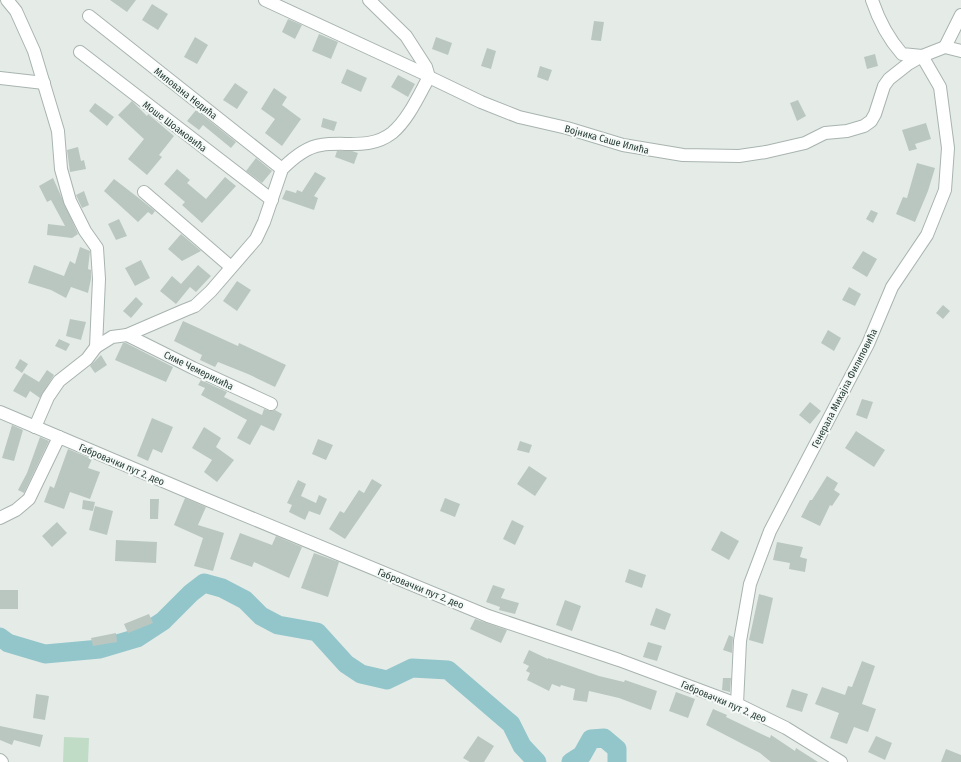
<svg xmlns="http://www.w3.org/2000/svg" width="961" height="762" font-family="'Fira Sans Condensed',sans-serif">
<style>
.grass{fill:#c0dbc6}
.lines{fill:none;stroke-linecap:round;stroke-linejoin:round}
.river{stroke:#93c6cb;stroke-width:19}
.building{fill:#bac7c1}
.minor-casing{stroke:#a8b4af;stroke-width:14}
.minor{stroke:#fff;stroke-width:12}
.labels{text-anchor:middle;stroke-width:4;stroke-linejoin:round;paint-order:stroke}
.street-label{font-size:10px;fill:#263c35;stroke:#f5f9f7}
</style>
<rect width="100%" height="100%" fill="#e5ece8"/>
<polygon class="grass" points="64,737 89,738 88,762 63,762"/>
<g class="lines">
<g class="river">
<polyline points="0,637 8,643 45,654 100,649 137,638 163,621 191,593 204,583 222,588 245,600 261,616 278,625 317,632 346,664 361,674 387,680 412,668 448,670 511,724 522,746 537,762"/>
<polyline points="571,762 582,755 591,739 604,738 617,749 617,762"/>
</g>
</g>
<g class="building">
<polygon points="110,0 136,0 127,12"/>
<polygon points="152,4 168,14 158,30 142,20"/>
<polygon points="288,19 302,25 295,39 282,32"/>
<polygon points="594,21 604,22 601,41 591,40"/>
<polygon points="319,34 338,42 331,59 312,51"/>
<polygon points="195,37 208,45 197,64 184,57"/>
<polygon points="436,37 452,43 448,55 432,49"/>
<polygon points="487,48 496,51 491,69 481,66"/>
<polygon points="875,54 878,66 867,69 864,57"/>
<polygon points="540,66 552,70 548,81 537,77"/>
<polygon points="347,69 367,78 361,92 341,83"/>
<polygon points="398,75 415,84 408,97 391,87"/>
<polygon points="235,83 248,92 237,109 223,100"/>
<polygon points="274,88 287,97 282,105 301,119 282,146 265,133 275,119 261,109"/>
<polygon points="798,100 806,116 797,121 790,103"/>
<polygon points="132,101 147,116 148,114 174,136 159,155 162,157 147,175 128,159 144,139 118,115"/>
<polygon points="95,103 114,117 107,126 89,111"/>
<polygon points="196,110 236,142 231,148 203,125 199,130 187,121"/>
<polygon points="323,118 337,122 334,131 321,127"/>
<polygon points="926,123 931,139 915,144 917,149 909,151 902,130"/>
<polygon points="78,147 81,161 84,160 86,169 70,172 67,150"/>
<polygon points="337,151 352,151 358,153 354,164 335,157"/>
<polygon points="256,158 272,171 262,183 246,171"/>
<polygon points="917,163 935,168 928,191 915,222 896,214 903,197 907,198"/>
<polygon points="177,169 190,180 187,183 206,199 225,177 236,186 202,223 182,205 185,202 164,184"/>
<polygon points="315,172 326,178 314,196 318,198 314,210 282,199 286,190 296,193 297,190 302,192"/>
<polygon points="53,178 78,234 72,238 47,235 48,224 65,226 51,200 47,202 39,186"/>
<polygon points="114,179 140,199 155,211 152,215 148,212 138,222 104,191"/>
<polygon points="84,191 89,205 82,208 76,195"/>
<polygon points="871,210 878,213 873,223 866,219"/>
<polygon points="119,219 127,236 116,240 108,224"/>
<polygon points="181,234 201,251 182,261 168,249"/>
<polygon points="80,247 90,251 88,269 91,270 91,279 88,293 71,287 66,298 51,290 28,283 34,265 64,276 70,261 75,264"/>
<polygon points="863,251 877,259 867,277 852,268"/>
<polygon points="141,260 150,278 135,286 125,268"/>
<polygon points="198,265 211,276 196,292 190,287 176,304 160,291 172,276 181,284"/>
<polygon points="237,281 251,290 237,311 223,301"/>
<polygon points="849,287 861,294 855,306 842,300"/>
<polygon points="136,297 143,304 131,318 123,311"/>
<polygon points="943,305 950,311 943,319 936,313"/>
<polygon points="70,319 86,322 81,340 66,336"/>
<polygon points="183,321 238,346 239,343 286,365 275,387 248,374 218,362 215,367 200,360 202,355 174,341"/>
<polygon points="828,330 841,338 834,351 821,343"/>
<polygon points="59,339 70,344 66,351 55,346"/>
<polygon points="123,343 126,343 173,367 166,382 115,360"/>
<polygon points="101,355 107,365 95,373 90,366"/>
<polygon points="20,359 28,364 22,373 15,368"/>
<polygon points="47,370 54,375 40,398 30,391 26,398 13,391 24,373 39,382"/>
<polygon points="201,380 227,392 224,397 262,415 264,409 271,411 275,410 282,414 274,431 261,425 250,445 237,438 247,420 201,395 205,388 198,385"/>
<polygon points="862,399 873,402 867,419 856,415"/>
<polygon points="810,402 821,411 810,424 799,415"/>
<polygon points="152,418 173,427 162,453 153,449 148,461 137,456"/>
<polygon points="12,425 23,430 14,461 2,458"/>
<polygon points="204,427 221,438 216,447 234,460 217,482 204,472 212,460 192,448"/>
<polygon points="856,431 885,450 874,467 845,448"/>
<polygon points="40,437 49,441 24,493 18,490 27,473"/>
<polygon points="318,439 333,445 326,460 312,454"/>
<polygon points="520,441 532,445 529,453 517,450"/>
<polygon points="68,449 92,459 88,468 100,472 90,499 70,492 64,509 44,502 50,486 54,488"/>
<polygon points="529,466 547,478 535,496 517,484"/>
<polygon points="827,476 838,483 834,490 840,494 832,506 830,505 820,526 801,517 810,500 812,500"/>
<polygon points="372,479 382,485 345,539 329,529 340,511 344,513 359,490 364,493"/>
<polygon points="298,480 306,484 301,496 316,503 319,495 327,499 320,515 309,511 305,520 289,512 292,505 287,503"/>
<polygon points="185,498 206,507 198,525 224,533 213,571 194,566 203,538 174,525"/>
<polygon points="445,498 460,504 455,517 440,511"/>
<polygon points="150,499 159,499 158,519 150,519"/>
<polygon points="83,500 95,502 93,511 82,509"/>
<polygon points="95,506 113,511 107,535 89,530"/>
<polygon points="512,520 524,526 515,545 503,539"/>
<polygon points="57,522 67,533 52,547 42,536"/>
<polygon points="721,531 739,541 729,560 711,550"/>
<polygon points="240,533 272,545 276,536 302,547 289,578 254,562 252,567 230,559"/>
<polygon points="116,540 157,542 156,563 115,561"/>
<polygon points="777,542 803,547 800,557 807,559 805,572 789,569 790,563 773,560"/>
<polygon points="314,553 339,562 328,597 301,588"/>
<polygon points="629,569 646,575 642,588 625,582"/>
<polygon points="493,585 505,589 501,598 519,603 515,614 499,610 500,607 486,602"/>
<rect x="0" y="590" width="18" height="19"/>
<polygon points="759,594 773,598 763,644 749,640"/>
<polygon points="565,600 581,606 572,631 556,625"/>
<polygon points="656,608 671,614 665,630 650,625"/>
<polygon points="149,614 153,623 128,633 124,624"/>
<polygon points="475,619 507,630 501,643 470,629"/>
<polygon points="116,633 117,642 93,646 91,638"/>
<polygon points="729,635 733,637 732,653 723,650"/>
<polygon points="648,642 662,646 657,661 643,657"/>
<polygon points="529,650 548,659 548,658 599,676 624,682 625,680 657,691 651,710 619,698 589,691 587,702 573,700 575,689 561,685 560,687 552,684 549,691 527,680 530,673 526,671 529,666 523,663"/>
<polygon points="862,661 875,666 862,704 876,709 868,732 854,727 847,744 830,738 839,713 815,704 822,687 845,695 848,686 852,687"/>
<polygon points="723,678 731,678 730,692 722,690"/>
<polygon points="792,689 808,694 802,712 786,707"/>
<polygon points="676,692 695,699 688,718 669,711"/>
<polygon points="36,694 49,696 45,720 33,718"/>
<polygon points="713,709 727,715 726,717 770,738 771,735 795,751 796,748 818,762 771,762 760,753 706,725"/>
<polygon points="0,726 43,735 40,747 14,740 12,745 0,740"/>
<polygon points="478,736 494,746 484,762 470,762 463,758"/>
<polygon points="876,736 892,743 885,760 868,752"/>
<polygon points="946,749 961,755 961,762 941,762"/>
</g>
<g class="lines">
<g class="minor-casing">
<g id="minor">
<polyline points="7,0 16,11 34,51 58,131 61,169 70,201 85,231 97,248 99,279 96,347"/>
<polyline points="265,0 427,75"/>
<polyline points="369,0 406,36 426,67 429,77"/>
<path d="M 872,0 C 879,21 888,38 902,54 L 922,56"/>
<polyline points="89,16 282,169"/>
<polyline points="945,47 961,15"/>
<polyline points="80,52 272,200"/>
<polyline points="429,77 481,102 519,117 567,128 623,145 683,155 739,156 766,152 805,143 825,133 847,131 864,126 871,121 875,114 884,86 889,79 908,64 922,56 945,47 961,51"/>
<polyline points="0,78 44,83"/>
<polyline points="144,192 231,267"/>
<polyline points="127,335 193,368 271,404"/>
<polyline points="0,412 203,498 488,616 619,660 737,704 786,728 841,762"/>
<path d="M 35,427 L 48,397 L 59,381 L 87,359 L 96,347 L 112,337 L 127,335 L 185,310 L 195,306 L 211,291 L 256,239 L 264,222 L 282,169 C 292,159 306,147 321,145 C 345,141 370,150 392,133 C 408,120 419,95 429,77"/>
<polyline points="0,518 16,510 29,499 59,437"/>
<polyline points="737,704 740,641 750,584 770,531 868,344 892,287 927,235 945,190 948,148 940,87 922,56"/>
<polyline points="0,760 2,762"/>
</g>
</g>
<use href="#minor" class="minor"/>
</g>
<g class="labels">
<g class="street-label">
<text transform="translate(186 93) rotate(38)" y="4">Милована Недића</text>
<text transform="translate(175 126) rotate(37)" y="4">Моше Шоамовића</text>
<text transform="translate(607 139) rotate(15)" y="4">Војника Саше Илића</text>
<text transform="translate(199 370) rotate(26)" y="4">Симе Чемерикића</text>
<text transform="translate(844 388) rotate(-63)" y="4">Генерала Михајла Филиповића</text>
<text transform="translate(122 464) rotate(23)" y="4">Габровачки пут 2. део</text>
<text transform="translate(421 588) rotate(22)" y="4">Габровачки пут 2. део</text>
<text transform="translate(724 701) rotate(23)" y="4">Габровачки пут 2. део</text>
</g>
</g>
</svg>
